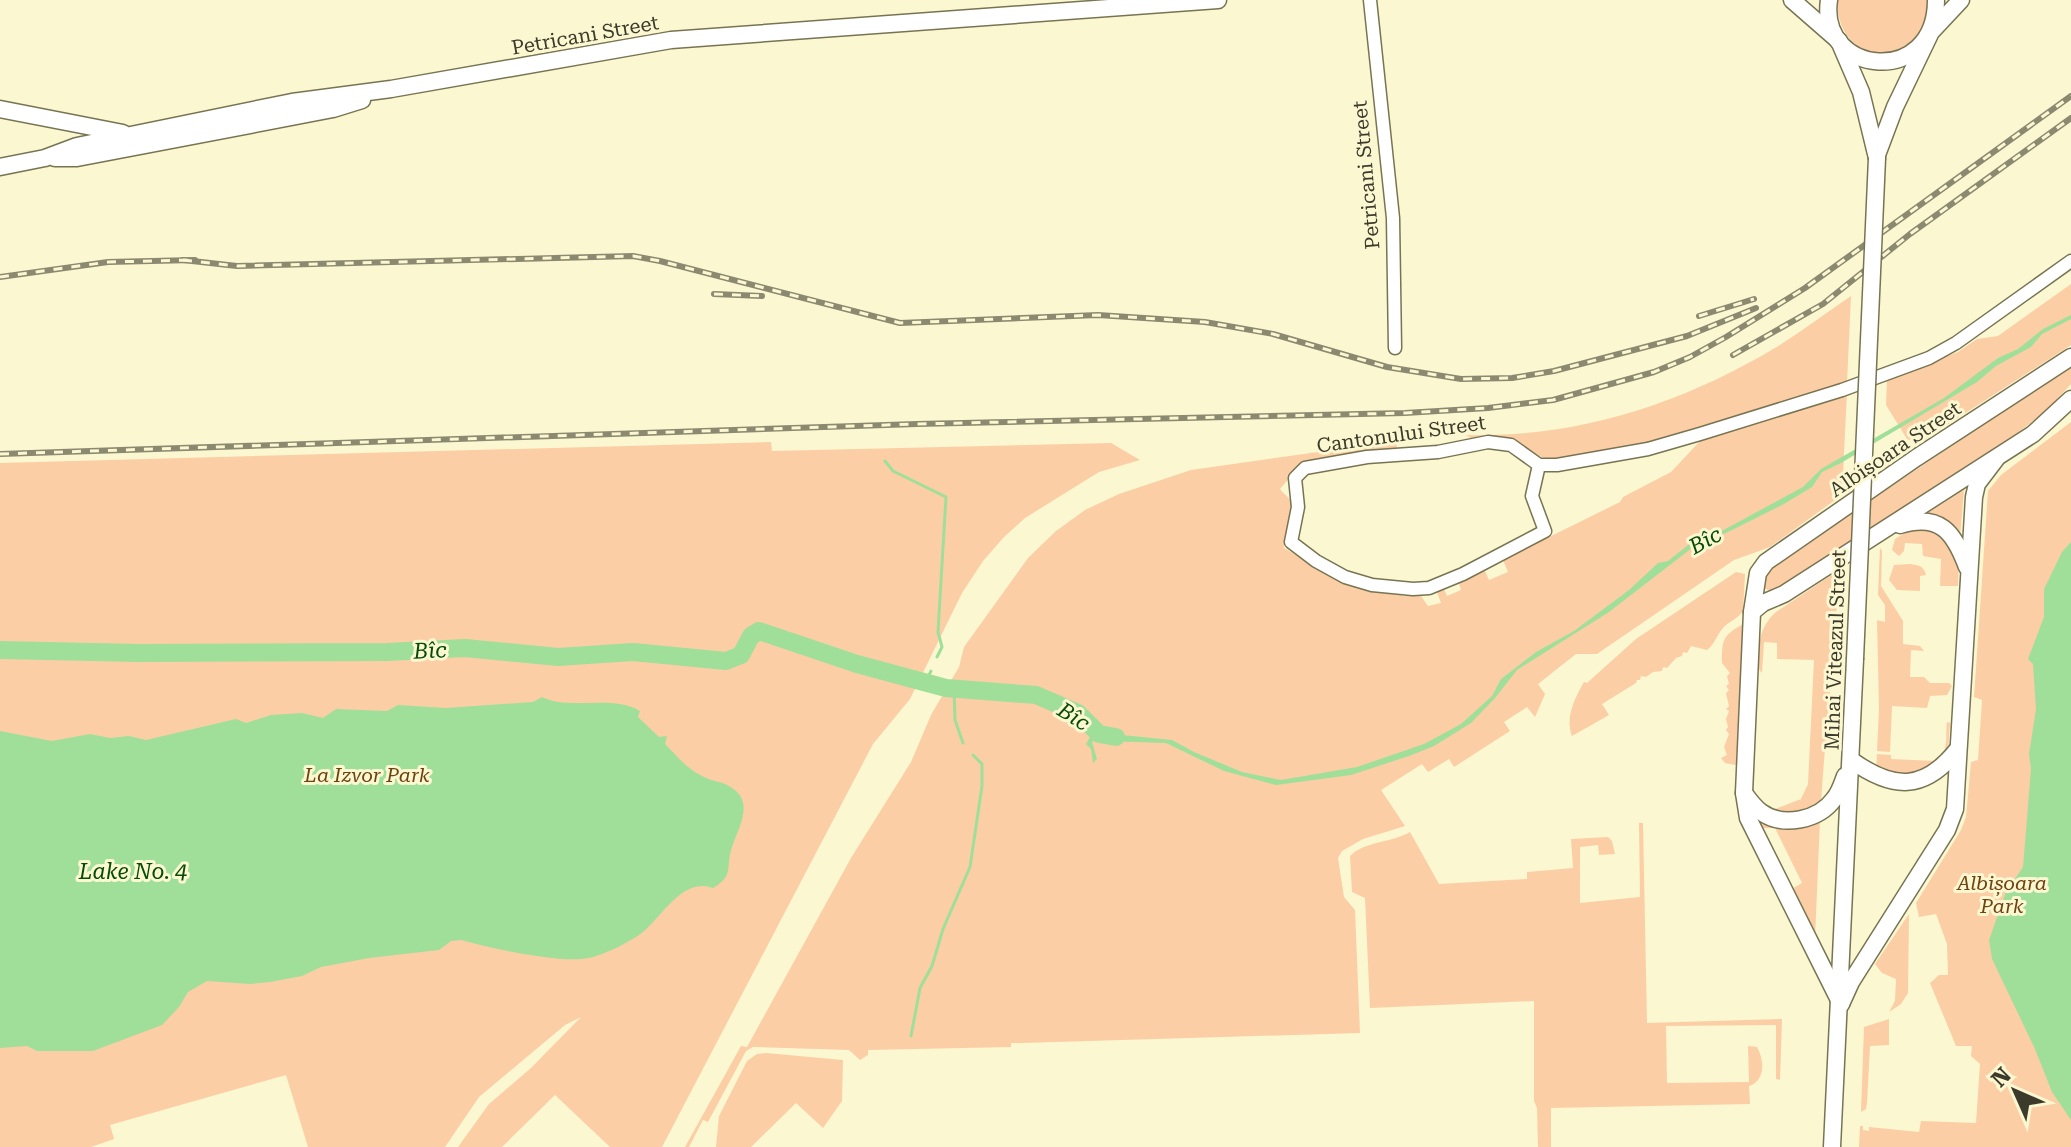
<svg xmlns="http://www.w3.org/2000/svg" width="2071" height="1147" font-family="'Roboto Serif',serif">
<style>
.green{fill:#fccea5}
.water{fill:#9fdf99}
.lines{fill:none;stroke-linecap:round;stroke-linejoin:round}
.stream{stroke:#9fdf99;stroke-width:3}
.river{stroke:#9fdf99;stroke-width:18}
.minor-casing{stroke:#777452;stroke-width:15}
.major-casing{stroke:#777452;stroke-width:19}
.minor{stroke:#fff;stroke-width:12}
.major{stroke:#fff;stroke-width:16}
.rail-casing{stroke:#8c8971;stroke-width:6}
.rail{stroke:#fbf7d1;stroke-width:3;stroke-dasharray:9;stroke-linecap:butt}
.major-bridge-casing{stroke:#777452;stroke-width:19;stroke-linecap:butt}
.major-bridge{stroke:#fff;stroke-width:16}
.labels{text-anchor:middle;stroke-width:6;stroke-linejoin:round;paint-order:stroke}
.street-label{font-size:20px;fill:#3b3a2b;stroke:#fbf7d1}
.park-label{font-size:20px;font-style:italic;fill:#6f4311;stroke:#fbf7d1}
.water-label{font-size:22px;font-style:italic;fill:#064b06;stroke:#fbf7d1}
</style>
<rect width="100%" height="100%" fill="#fbf7d1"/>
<g class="green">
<path d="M 1838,0 L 1928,0 C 1928,7 1929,19 1926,26 C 1924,29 1920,32 1918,35 C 1914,40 1910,47 1905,49 C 1869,69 1834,36 1838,0 Z"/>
<polygon points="2071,284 2071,345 1922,441 1917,443 1907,439 1886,405 1887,379 1958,352 1977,339 1998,336"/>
<path d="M 1851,296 L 1847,383 L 1679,436 L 1590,455 L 1550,459 L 1475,441 L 1466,435 C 1577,438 1681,404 1775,348 C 1801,332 1826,313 1851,296 Z"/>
<polygon points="2071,365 2071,384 2046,411 2015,435 1772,592 1764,588 1763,583 1771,568"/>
<path d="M 1847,392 L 1842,495 L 1770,547 L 1734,560 L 1597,654 L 1576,654 L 1538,684 L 1545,694 L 1535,717 L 1527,707 L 1504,722 L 1510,731 L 1454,767 L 1449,759 L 1428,772 L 1422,764 L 1381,790 L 1405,826 L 1363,839 L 1342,851 L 1338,858 L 1344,897 L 1355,910 L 1360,1033 L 1022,1043 L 1011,1043 L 1011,1047 L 868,1050 L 868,1055 L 860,1060 L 849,1050 L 753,1047 L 746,1051 L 708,1122 L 703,1120 L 689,1147 L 685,1147 L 741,1046 L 747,1047 L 851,858 L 911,762 L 931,715 L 959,667 L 964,647 L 1028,558 L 1056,531 L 1085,510 L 1119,494 L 1191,470 L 1396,441 L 1397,448 L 1353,453 L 1327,461 L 1312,459 L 1297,469 L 1280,489 C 1284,495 1292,499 1293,505 C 1296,514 1290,531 1284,538 L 1284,548 L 1329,574 L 1401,592 L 1402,596 L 1421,596 L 1428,606 L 1441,603 L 1437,592 L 1444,589 L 1447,596 L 1461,590 L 1459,583 L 1483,567 L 1489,580 L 1508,572 L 1503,560 L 1620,502 L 1623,497 L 1671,472 L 1702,439 Z"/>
<polygon points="2071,422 2071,1147 1859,1147 1860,1126 1863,1126 1863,1130 1869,1131 1869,1127 1919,1132 1921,1121 1976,1123 1980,1064 1971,1056 1972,1046 1956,1046 1930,983 1939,975 1948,975 1947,944 1936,914 1919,917 1916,903 1961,830 1966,817 1971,762 1978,760 1982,700 1974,697 1988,491 2001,475"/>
<polygon points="771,442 772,451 1111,443 1140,460 1099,472 1025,518 1004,537 983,561 962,593 910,699 873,744 662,1147 610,1147 555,1095 502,1147 458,1147 489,1104 531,1068 581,1017 565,1025 479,1097 445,1147 308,1147 286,1075 110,1125 114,1139 91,1147 0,1147 0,463"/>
<polygon points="1964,490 1960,537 1923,516"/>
<polygon points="1916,526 1937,529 1959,558 1958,586 1940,586 1941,559 1923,556 1922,544 1905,543 1904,551 1899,556 1892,550 1895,539"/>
<polygon points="1880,548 1882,551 1881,586 1903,621 1903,644 1920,646 1924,651 1911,650 1910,677 1924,677 1930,683 1949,683 1952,686 1947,695 1930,696 1927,708 1892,706 1890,752 1877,751 1879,709 1877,620 1885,622 1885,605 1878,595"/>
<path d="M 1910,564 C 1918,565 1924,566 1926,575 L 1920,576 L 1920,591 L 1897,590 L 1889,580 L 1894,565 Z"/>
<path d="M 1839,570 C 1835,649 1826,724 1821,803 C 1808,814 1789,815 1773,810 L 1801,799 L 1808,784 L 1814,660 L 1777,659 L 1777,643 L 1764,642 L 1762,673 L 1758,668 C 1759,645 1758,628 1776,612 Z"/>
<path d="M 1736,572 L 1745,574 L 1743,611 C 1738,619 1729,621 1723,628 C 1716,636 1715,644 1707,650 L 1691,646 L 1687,653 L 1683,652 L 1682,656 L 1676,658 L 1667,668 L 1663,667 L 1662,671 L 1653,672 L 1646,677 L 1641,676 L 1640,680 L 1637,680 L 1636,683 L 1602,704 L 1609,715 L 1572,736 C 1565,717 1575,698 1584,682 L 1587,683 L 1636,639 Z"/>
<path d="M 1743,624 L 1736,765 L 1725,763 L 1721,758 L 1727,755 L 1724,747 L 1729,734 L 1726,730 L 1728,727 L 1726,719 L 1729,711 L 1726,709 L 1729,706 L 1726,693 L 1729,690 L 1726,686 L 1729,684 L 1727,676 L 1730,673 L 1722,663 C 1722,640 1722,636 1743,624 Z"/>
<path d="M 1947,722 L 1950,723 L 1948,752 L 1944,759 L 1906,777 L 1876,773 L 1877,754 L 1891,755 L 1891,759 L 1935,761 C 1950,753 1945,736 1947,722 Z"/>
<polygon points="1759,819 1820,820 1815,939 1790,890 1802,883 1775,828 1760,828"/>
<path d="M 1639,823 L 1643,823 L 1647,1023 L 1782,1019 L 1780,1080 L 1776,1079 L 1776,1025 L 1666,1026 L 1667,1083 L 1749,1082 L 1748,1046 L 1757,1047 C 1765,1061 1765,1081 1749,1086 L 1750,1104 L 1551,1108 L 1551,1147 L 1538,1147 L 1537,1108 L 1534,1101 L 1534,1001 L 1370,1008 L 1365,898 L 1352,892 L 1350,856 C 1365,841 1391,843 1410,832 L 1439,884 L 1527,879 L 1527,872 L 1573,868 L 1571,839 L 1608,837 L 1612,841 L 1615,854 L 1599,855 L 1598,845 L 1580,847 L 1580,903 L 1640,897 Z"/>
<polygon points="1909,914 1908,993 1901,1004 1889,1012 1895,1001 1896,979 1882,973 1875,964"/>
<polygon points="1889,1019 1889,1045 1870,1046 1867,1103 1866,1109 1861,1112 1864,1027"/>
<polygon points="766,1053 843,1060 842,1101 823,1128 796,1103 751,1147 716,1147 719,1116 747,1061 757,1054"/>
</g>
<g class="water">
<polygon points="2071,315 2071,319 2042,334 2031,347 1996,366 1977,382 1841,463 1822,472 1812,487 1784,504 1726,533 1697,544 1609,612 1517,670 1495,698 1471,723 1434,746 1409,756 1351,775 1276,785 1224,771 1166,743 1102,741 1096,738 1092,742 1097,759 1093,763 1091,749 1086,744 1094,730 1102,733 1172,740 1194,752 1242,772 1281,780 1357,767 1424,744 1461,724 1492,696 1501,679 1514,669 1536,652 1574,631 1629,590 1658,563 1668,561 1697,538 1718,533 1803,487 1821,469 1944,398 1998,358 2018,349 2043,329"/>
<polygon points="2071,542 2071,1120 2052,1092 2035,1049 1992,959 1989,940 2006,892 2023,867 2031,769 2029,754 2036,709 2033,664 2028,659 2044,617 2044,589 2062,552"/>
<path d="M 542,697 C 570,711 612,694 640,711 L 638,717 L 659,737 L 667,736 L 665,744 C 677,756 686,768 702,776 C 709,780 717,781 725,784 C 756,798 741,822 732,847 C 725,868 735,875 713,888 C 681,876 661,920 639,935 C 625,944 606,954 589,958 C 561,964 490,948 461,940 L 451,941 L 439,950 L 369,958 L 321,967 L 302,976 L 270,982 L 250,984 L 207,981 L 188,992 L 179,1007 L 162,1025 L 93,1051 L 37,1051 L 27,1046 L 0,1048 L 0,731 L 52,741 L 90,734 L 110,738 L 129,736 L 146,740 L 236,719 L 246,723 L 271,715 L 302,713 L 323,718 L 336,709 L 387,711 L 398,705 L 446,708 L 533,702 Z"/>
</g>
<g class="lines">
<g class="stream">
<polyline points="885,461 893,471 946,497 938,632 942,647 937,657"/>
<polyline points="925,683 931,671"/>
<polyline points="954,688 955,720 963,743"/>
<polyline points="911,1036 920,988 932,966 943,929 970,867 982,786 982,764 973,755"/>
</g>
<polyline class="river" points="0,650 139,653 387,652 465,648 558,657 633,652 726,661 741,655 751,636 759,631 857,664 946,688 1036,695 1078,713 1099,734 1116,737"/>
<g class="minor-casing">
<g id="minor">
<polyline points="1370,0 1393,218 1395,348"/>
<polyline points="1539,465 1532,496 1545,531 1463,574 1429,588 1413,589 1372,585 1345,577 1316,561 1291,542 1298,507 1295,478 1305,468 1367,457 1438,452 1488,442 1511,445 1539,465 1557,465 1648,449 1700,434 1842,390 1929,358 1956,343 2071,261"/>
</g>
</g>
<g class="major-casing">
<g id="major">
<polyline points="1792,0 1839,41 1861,92 1877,158"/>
<path d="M 1829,0 C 1818,76 1936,88 1936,0"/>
<polyline points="0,109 123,133"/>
<polyline points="1877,155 1895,107 1931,32 1961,0"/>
<polyline points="55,158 77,158 333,109 362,100"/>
<polyline points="0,167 45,158 77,146 292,102 391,89 671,40 1218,0"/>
<path d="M 1900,525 C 1940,513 1954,532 1967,567"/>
<polyline points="1752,612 1763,603 1784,594 2033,434 2071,399"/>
<path d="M 1851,760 C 1893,790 1924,792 1958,749"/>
<path d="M 1744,793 C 1749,800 1754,807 1761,812 C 1783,828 1819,820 1834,799 C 1840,792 1842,784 1845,776"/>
<polyline points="1841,1004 1748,818 1744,793 1752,612 1758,573 1766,562 1916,458 2071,357"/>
<polyline points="1841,1004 1851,982 1947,830 1955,809 1974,497 1977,484 1996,459"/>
<polyline points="1832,1147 1855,659"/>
</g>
</g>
<use href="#minor" class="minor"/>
<use href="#major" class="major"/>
<g class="rail-casing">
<g id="rail">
<polyline points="183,260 237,266 633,256 660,261 900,323 1098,315 1205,322 1273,334 1387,367 1461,379 1512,378 1554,371 1687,336 1756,308"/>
<polyline points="0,277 108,262 195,260"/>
<polyline points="714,294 762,296"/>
<polyline points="1699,316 1754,299"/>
<polyline points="1733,355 1823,304 1910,234 2071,118"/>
<polyline points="0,454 917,424 1405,413 1488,408 1553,400 1654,372 1690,357 1726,337 1805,288 2071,96"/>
</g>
</g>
<use href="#rail" class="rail"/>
<g class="major-bridge-casing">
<polyline id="major-bridge" points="1855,659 1877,158"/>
</g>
<use href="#major-bridge" class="major-bridge"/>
</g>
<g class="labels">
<g class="street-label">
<text transform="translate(585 35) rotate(-10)" y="7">Petricani Street</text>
<text transform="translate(1366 175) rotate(-95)" y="7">Petricani Street</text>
<text transform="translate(1401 434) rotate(-8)" y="7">Cantonului Street</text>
<text transform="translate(1895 449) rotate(-34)" y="7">Albișoara Street</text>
<text transform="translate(1835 650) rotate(-88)" y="7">Mihai Viteazul Street</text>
</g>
<g class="park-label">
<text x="367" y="782">La Izvor Park</text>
<text x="2002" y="890">Albișoara<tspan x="2002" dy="23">Park</tspan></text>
</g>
<g class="water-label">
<text transform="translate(1705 540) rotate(-29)" y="8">Bîc</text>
<text transform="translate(430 650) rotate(-3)" y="8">Bîc</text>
<text transform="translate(1074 716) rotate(32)" y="8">Bîc</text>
<text x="133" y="879">Lake No. 4</text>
</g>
</g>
<g transform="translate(2015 1091) rotate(315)" stroke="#fbf7d1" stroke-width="6" paint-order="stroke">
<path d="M0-6L14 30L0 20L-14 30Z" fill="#3b3a2b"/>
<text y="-12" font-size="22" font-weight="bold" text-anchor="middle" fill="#3b3a2b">N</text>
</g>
</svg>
